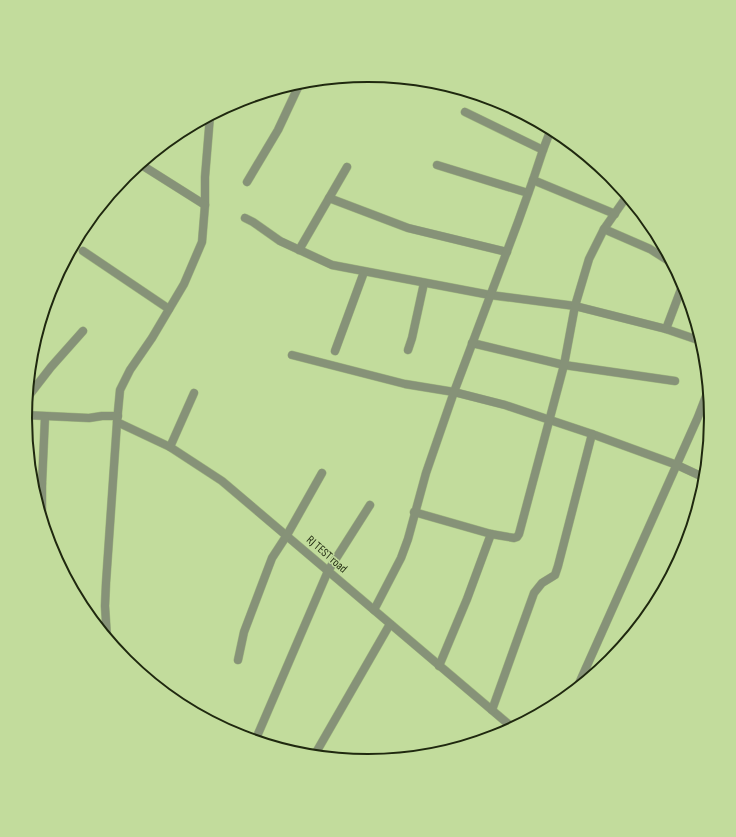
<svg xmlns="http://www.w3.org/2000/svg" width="736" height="837" font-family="'Sofia Sans Condensed',sans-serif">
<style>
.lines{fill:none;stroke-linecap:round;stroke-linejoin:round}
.minor-casing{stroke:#a1b880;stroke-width:9}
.minor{stroke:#869278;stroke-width:8}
.labels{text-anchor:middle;stroke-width:3;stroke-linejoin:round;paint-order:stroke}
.street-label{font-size:12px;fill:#1f280f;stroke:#c2dc9c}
.rim{fill:none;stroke:#1f280f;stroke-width:2}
</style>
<rect width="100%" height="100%" fill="#c2dc9c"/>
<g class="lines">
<g class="minor-casing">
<g id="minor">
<polyline points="465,112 543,150"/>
<polyline points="210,116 205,177 205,205 202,242 184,284 152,338 130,370 120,390 117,422 170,447 222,481 513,728"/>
<polyline points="140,164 205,205"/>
<polyline points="437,165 528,193"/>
<polyline points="533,180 615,214"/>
<polyline points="247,182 278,130 300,83"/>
<polyline points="329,198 408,228 507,252"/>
<polyline points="245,218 253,222 280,241 332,265 490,295 575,306 666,329 701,341"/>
<polyline points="604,229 650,249 672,263"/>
<polyline points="299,250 347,167"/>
<polyline points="83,251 169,309"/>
<polyline points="666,329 683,284"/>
<polyline points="472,343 564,365 675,381"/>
<polyline points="408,350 412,338 424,283"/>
<polyline points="335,351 364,272"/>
<polyline points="292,355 405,384 454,392 505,405 592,434 677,465 705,478"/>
<polyline points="27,398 51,367 83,331"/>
<polyline points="25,415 89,418 102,416 118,416"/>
<polyline points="170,447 194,393"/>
<polyline points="31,480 42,484"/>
<polyline points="414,512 491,534 514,538 517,537 519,534 564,365 575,306 589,259 604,229 627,196"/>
<polyline points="42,519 42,484 45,417"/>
<polyline points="374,610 401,558 408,539 426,473 454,392 518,222 533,180 543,150 551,129"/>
<polyline points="107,638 105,606 106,583 117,422"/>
<polyline points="238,660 244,632 272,558 287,535 322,473"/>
<polyline points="439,666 467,599 491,534"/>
<polyline points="577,688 698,417 708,391"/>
<polyline points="492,710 534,593 542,583 555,575 558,566 592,434"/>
<polyline points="255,741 328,571 370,505"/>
<polyline points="314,756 390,624"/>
</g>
</g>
<use href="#minor" class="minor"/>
</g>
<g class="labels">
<g class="street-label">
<text transform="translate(327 554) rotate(41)" y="4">RJ TEST road</text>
</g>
</g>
<path d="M0 0H736V837H0ZM32 418a336 336 0 1 1 672 0a336 336 0 1 1-672 0Z" fill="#c2dc9c" fill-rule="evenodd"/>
<path class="rim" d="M32 418a336 336 0 1 1 672 0a336 336 0 1 1-672 0Z"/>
</svg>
